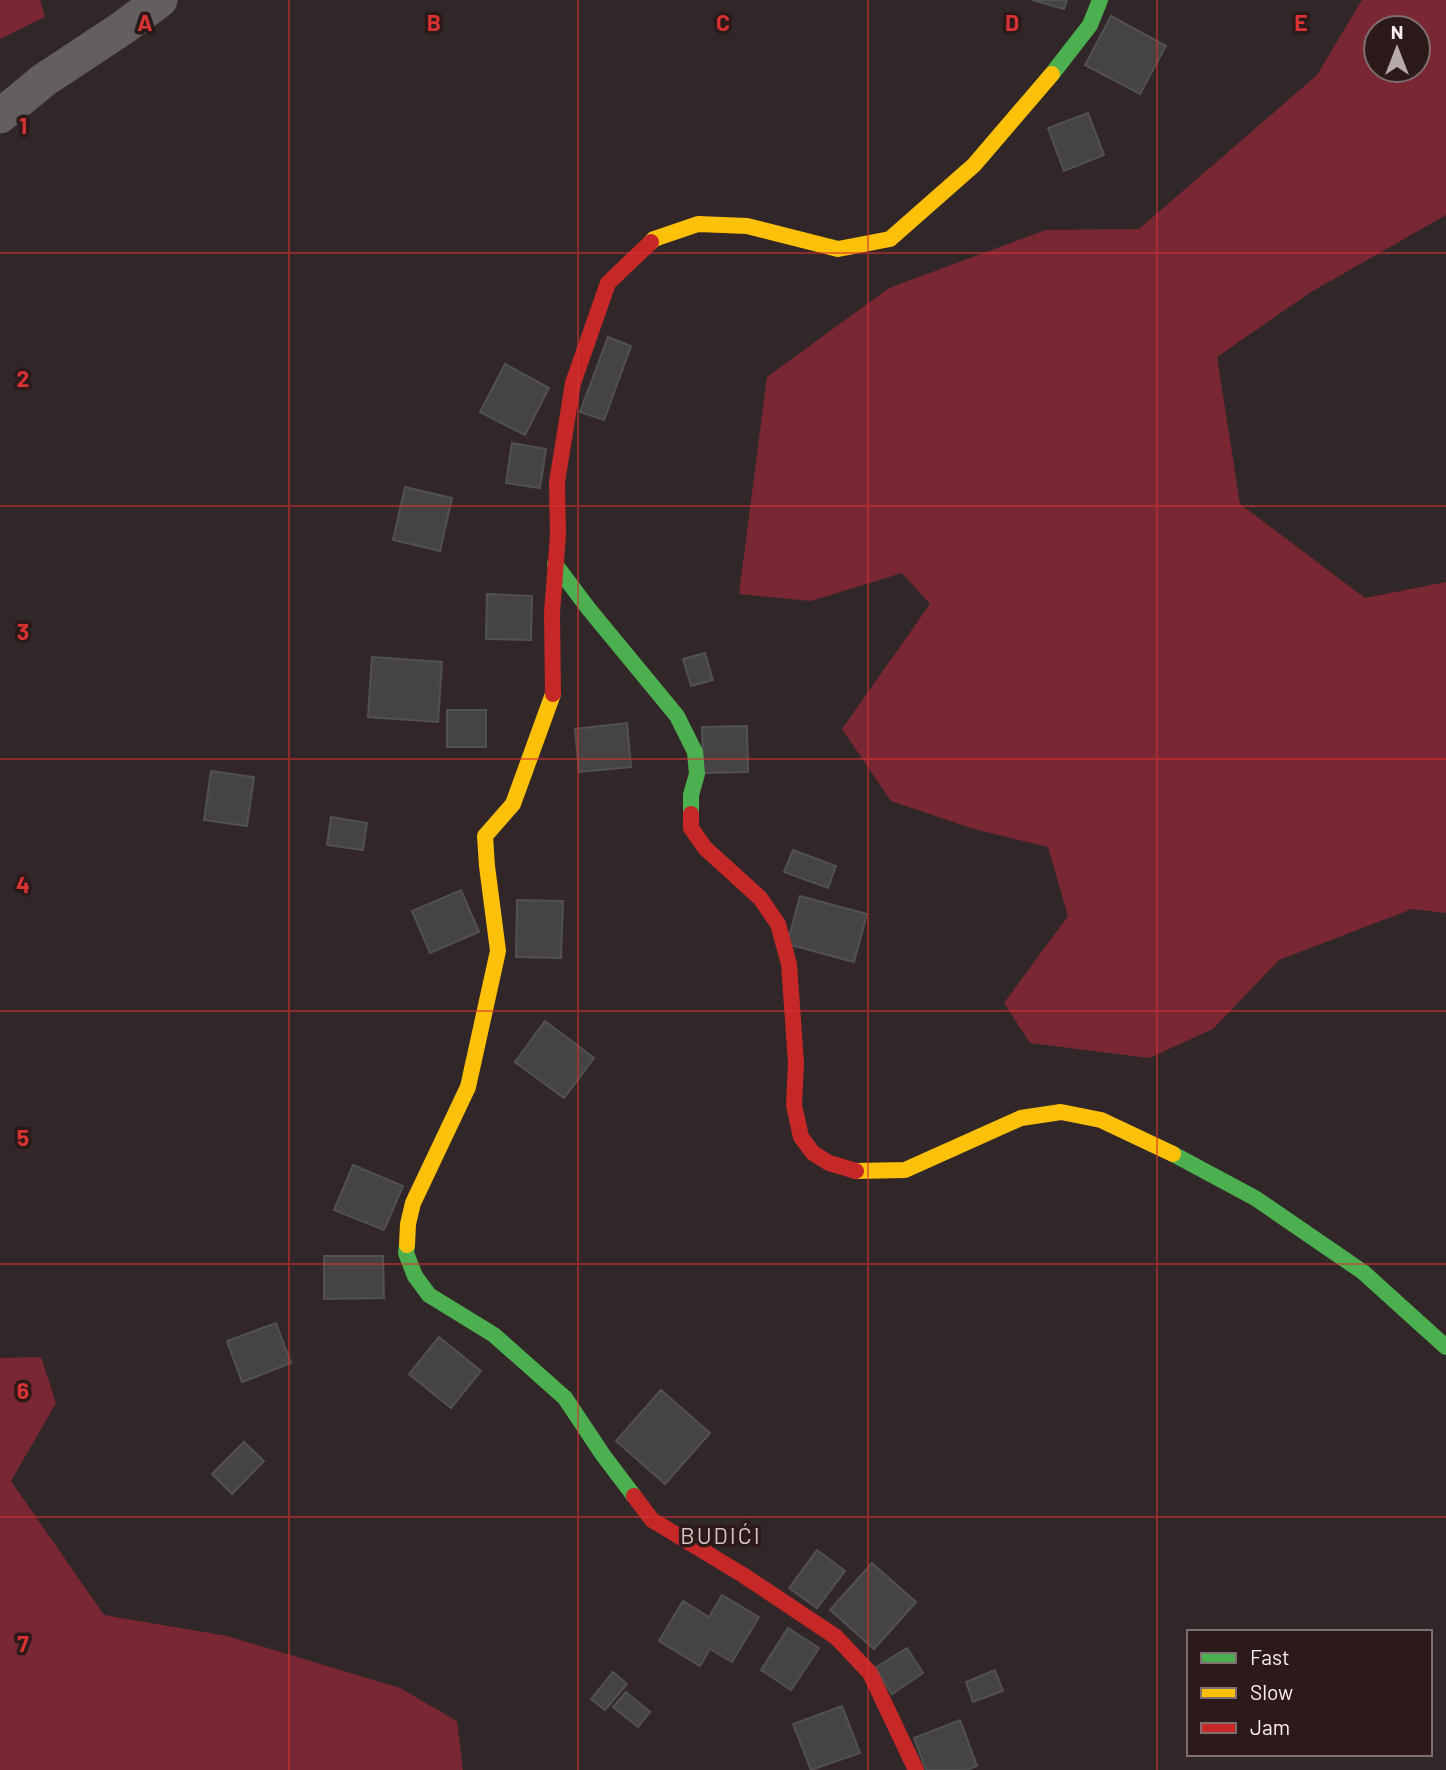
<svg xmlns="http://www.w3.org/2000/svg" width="1446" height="1770" font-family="Barlow,sans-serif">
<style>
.forest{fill:#792733;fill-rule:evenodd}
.building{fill:#464345;stroke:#525152;stroke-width:2}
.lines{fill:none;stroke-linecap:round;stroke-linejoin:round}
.street{stroke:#635f5f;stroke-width:35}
.fast{stroke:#4caf50;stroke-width:16}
.slow{stroke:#ffc107;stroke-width:16}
.jam{stroke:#c62828;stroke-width:16}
.grid{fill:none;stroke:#d83232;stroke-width:2;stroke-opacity:0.55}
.labels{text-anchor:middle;stroke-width:7;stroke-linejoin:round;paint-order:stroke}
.quarter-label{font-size:23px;letter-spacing:2px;fill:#ddc2c3;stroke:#2c191a}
.grid-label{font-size:23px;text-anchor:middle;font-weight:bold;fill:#d83232;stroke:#2c191a;stroke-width:7;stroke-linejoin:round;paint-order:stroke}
</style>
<rect width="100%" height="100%" fill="#322728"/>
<g class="forest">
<polygon points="0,0 40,0 45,17 0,39"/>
<path d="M 1362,0 L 1446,0 L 1446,215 L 1311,292 L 1217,357 L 1240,504 L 1365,598 L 1446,582 L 1446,913 L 1412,909 L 1279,960 L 1213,1029 L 1149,1058 L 1030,1043 L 1004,1003 L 1068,916 L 1048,847 L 974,829 L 891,801 L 842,729 L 930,604 L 902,573 L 811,601 L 739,594 L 767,377 L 889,288 L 1046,230 L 1139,229 L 1317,75 ZM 1418,28 L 1418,70 L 1376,70 L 1376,28 Z"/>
<polygon points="41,1357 56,1403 11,1481 104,1615 227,1636 400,1688 457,1721 463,1770 0,1770 0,1358"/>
</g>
<g class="building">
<polygon points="1032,0 1067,0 1064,9"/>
<polygon points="1111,16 1166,46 1140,94 1085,65"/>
<polygon points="1088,113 1104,155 1064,171 1048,128"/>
<polygon points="608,337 631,346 604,420 580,412"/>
<polygon points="505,364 549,388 525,435 480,412"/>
<polygon points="512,443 546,449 540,488 506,483"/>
<polygon points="405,487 452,498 440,551 393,540"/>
<polygon points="487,594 532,596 531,640 486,639"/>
<polygon points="705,653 713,680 691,686 683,659"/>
<polygon points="372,657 442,662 438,722 368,717"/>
<rect x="447" y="710" width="39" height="37"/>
<polygon points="627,723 631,767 579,772 575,729"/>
<polygon points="747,726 748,772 703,773 702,727"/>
<polygon points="211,771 254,777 247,826 204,820"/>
<polygon points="331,817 367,823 363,850 327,845"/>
<polygon points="793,850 836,866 828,888 784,872"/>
<polygon points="461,890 479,932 430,953 412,911"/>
<polygon points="800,896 867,914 854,962 787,944"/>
<polygon points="517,900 563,901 561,958 516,957"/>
<polygon points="545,1021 594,1058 564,1098 515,1062"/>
<polygon points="353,1165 403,1186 384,1230 334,1210"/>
<polygon points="324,1256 383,1256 384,1298 324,1299"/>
<polygon points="276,1323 291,1363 242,1382 227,1341"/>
<polygon points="439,1337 481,1371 451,1408 409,1374"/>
<polygon points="661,1390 710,1433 665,1484 616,1441"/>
<polygon points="244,1442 264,1461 232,1494 212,1474"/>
<polygon points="817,1550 845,1571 817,1608 789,1588"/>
<polygon points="872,1563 916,1602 874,1649 830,1610"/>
<polygon points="722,1595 759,1617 732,1662 710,1649 700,1666 659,1641 683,1601 709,1617"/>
<polygon points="788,1628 819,1648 791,1690 761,1670"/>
<polygon points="907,1648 923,1673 892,1694 875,1668"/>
<polygon points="995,1670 1003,1691 973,1702 966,1682"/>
<polygon points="613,1672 627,1684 605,1710 591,1699"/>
<polygon points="626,1692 650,1712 638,1727 613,1707"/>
<polygon points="842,1706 860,1753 811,1770 793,1724"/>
<polygon points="960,1720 977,1766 966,1770 926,1770 914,1738"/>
</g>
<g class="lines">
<polyline class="street" points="0,116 44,80 124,27 160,0"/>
<g class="fast">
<polyline points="1052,74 1090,25 1100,0"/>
<polyline points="555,564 588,608 677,716 695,752 697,774 691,795 691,814"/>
<polyline points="1173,1154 1255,1198 1363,1272 1446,1347"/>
<polyline points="407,1245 406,1253 415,1276 429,1295 494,1335 565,1398 603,1455 634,1496"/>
</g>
<g class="slow">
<polyline points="651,242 654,239 698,224 747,226 838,249 890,239 974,165 1052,74"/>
<polyline points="856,1171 905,1170 1021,1118 1061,1112 1101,1120 1173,1154"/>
<polyline points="407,1245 408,1224 413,1203 468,1087 498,951 487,866 485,836 513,804 553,694"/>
</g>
<g class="jam">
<polyline points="553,694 552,613 558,535 557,482 573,383 608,283 651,242"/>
<polyline points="691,814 691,828 705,848 760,898 778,924 789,964 796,1063 794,1105 801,1137 813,1153 829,1163 856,1171"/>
<polyline points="634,1496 652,1520 743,1575 836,1637 870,1673 916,1770"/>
</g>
</g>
<path class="grid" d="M 289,0 L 289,1770M 578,0 L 578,1770M 868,0 L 868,1770M 1157,0 L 1157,1770M 0,253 L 1446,253M 0,506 L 1446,506M 0,759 L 1446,759M 0,1011 L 1446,1011M 0,1264 L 1446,1264M 0,1517 L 1446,1517"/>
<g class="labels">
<g class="quarter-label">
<text x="721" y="1544">BUDIĆI</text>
</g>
</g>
<g class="grid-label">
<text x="145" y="31">A</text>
<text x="434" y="31">B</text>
<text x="723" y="31">C</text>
<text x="1012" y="31">D</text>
<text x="1301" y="31">E</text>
<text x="23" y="134">1</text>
<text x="23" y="387">2</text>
<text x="23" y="640">3</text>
<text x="23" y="893">4</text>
<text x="23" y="1146">5</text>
<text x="23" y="1399">6</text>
<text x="23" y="1652">7</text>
</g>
<rect x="1187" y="1630" width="245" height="126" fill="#2c191a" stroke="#806f70" stroke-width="2"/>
<rect x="1201" y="1653" width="35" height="10" fill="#4caf50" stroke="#806f70" stroke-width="2"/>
<text x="1250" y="1665" font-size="21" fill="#fff1f1">Fast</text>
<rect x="1201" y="1688" width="35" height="10" fill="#ffc107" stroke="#806f70" stroke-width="2"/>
<text x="1250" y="1700" font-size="21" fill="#fff1f1">Slow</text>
<rect x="1201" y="1723" width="35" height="10" fill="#c62828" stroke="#806f70" stroke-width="2"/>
<text x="1250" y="1735" font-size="21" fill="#fff1f1">Jam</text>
<g transform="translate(1397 49)"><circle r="33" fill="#2c191a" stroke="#806f70" stroke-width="2"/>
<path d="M0-5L12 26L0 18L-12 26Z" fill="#b7aaab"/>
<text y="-10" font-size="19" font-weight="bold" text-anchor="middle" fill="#fff1f1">N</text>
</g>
</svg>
